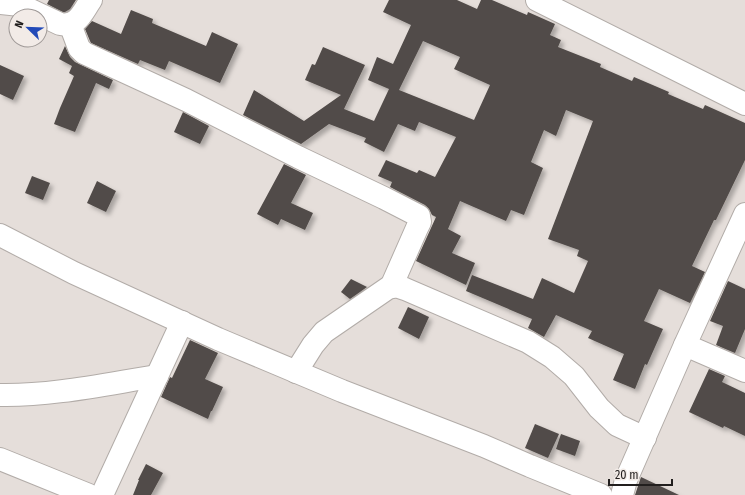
<svg xmlns="http://www.w3.org/2000/svg" width="745" height="495" font-family="'Fira Sans Condensed',sans-serif">
<style>
.building{fill:#514b48;fill-rule:evenodd;filter:url(#shadow)}
.lines{fill:none;stroke-linecap:round;stroke-linejoin:round}
.minor-casing{stroke:#b2aca8;stroke-width:24}
.minor{stroke:#fff;stroke-width:22}
</style>
<defs>
<filter id="shadow"><feDropShadow dx="3.5" dy="3.5" stdDeviation="2" flood-color="#0004"/></filter>
</defs>
<rect width="100%" height="100%" fill="#e5deda"/>
<g class="building">
<polygon points="49,0 76,0 70,9 65,12 63,12 47,4"/>
<path d="M 389,0 L 457,0 L 477,9 L 481,0 L 492,0 L 527,15 L 528,12 L 555,24 L 550,35 L 561,40 L 558,47 L 601,64 L 600,67 L 632,81 L 634,77 L 669,92 L 668,94 L 703,109 L 705,105 L 745,123 L 745,160 L 716,220 L 714,220 L 692,266 L 705,272 L 690,303 L 659,289 L 644,321 L 663,329 L 647,365 L 645,364 L 635,389 L 613,380 L 624,354 L 588,338 L 592,331 L 556,315 L 544,337 L 528,328 L 532,319 L 466,291 L 472,275 L 533,299 L 542,278 L 574,293 L 588,261 L 577,256 L 579,250 L 548,239 L 593,121 L 566,110 L 556,136 L 544,130 L 531,162 L 543,168 L 524,215 L 511,210 L 506,221 L 460,201 L 448,229 L 461,236 L 452,253 L 475,263 L 466,285 L 416,261 L 436,217 L 432,215 L 429,209 L 425,205 L 390,187 L 392,182 L 378,176 L 386,160 L 417,173 L 419,170 L 435,177 L 456,137 L 419,122 L 415,131 L 398,124 L 384,152 L 364,142 L 366,138 L 329,124 L 301,144 L 243,115 L 254,90 L 304,121 L 341,95 L 305,80 L 312,64 L 315,65 L 323,47 L 365,65 L 344,109 L 374,121 L 389,89 L 368,80 L 377,57 L 393,64 L 411,25 L 383,12 ZM 423,41 L 460,57 L 454,69 L 490,85 L 474,120 L 399,90 Z"/>
<polygon points="131,10 153,19 152,23 206,46 212,32 238,44 220,83 169,61 165,70 140,60 138,64 91,43 90,41 85,29 92,21 121,34"/>
<polygon points="65,46 70,57 75,62 113,80 109,89 96,83 75,132 54,124 60,108 74,76 69,73 72,66 59,59"/>
<polygon points="0,65 24,76 13,100 0,94"/>
<polygon points="183,112 209,126 200,144 174,132"/>
<polygon points="284,164 306,175 291,203 313,213 305,230 281,219 278,225 257,214"/>
<polygon points="32,176 50,183 43,200 25,193"/>
<polygon points="97,181 116,191 106,212 87,203"/>
<polygon points="351,279 367,287 350,299 341,292"/>
<polygon points="728,281 745,289 745,329 735,353 716,345 723,326 710,321"/>
<polygon points="408,307 429,317 419,339 398,328"/>
<polygon points="190,340 218,353 205,379 223,387 212,411 211,411 208,419 161,397 170,377 172,378"/>
<polygon points="709,369 725,376 722,382 745,393 745,436 724,426 723,428 689,412"/>
<polygon points="535,424 559,434 548,458 525,448"/>
<polygon points="561,434 580,441 575,456 556,449"/>
<polygon points="146,464 163,473 151,495 133,495 139,480 138,480"/>
<polygon points="641,477 679,495 635,495"/>
</g>
<g class="lines">
<g class="minor-casing">
<g id="minor">
<polyline points="537,0 745,104"/>
<path d="M 0,3 L 20,5 L 60,24 C 78,27 82,13 91,0"/>
<polyline points="70,24 79,48 84,53 186,100 298,157 384,198 419,216 420,222 417,228 391,287"/>
<polyline points="0,235 74,273 218,339 342,391 484,446 530,466 601,495"/>
<polyline points="685,345 745,371"/>
<polyline points="296,372 313,345 324,332 388,288 396,286 405,289 528,342 552,357 574,376 599,408 617,425 645,438"/>
<path d="M 0,395 C 52,396 106,384 157,376"/>
<polyline points="0,459 89,495"/>
<polyline points="102,495 182,322"/>
<polyline points="622,495 626,480 685,345 745,214"/>
</g>
</g>
<use href="#minor" class="minor"/>
</g>
<g transform="translate(28 28) rotate(293)"><circle r="19" fill="#f2ebe7" stroke="#9f9997"/>
<path d="M0-3L7 15L0 10L-7 15Z" fill="#224ab8"/>
<text y="-6" font-size="11" font-weight="bold" text-anchor="middle" fill="#221f1e">N</text>
</g>
<path d="M609 479v6h63v-6" fill="none" stroke="#221f1e" stroke-width="2"/>
<text x="615" y="479" font-size="12" fill="#221f1e" stroke="#f2ebe7" stroke-width="3" paint-order="stroke">20 m</text>
</svg>
